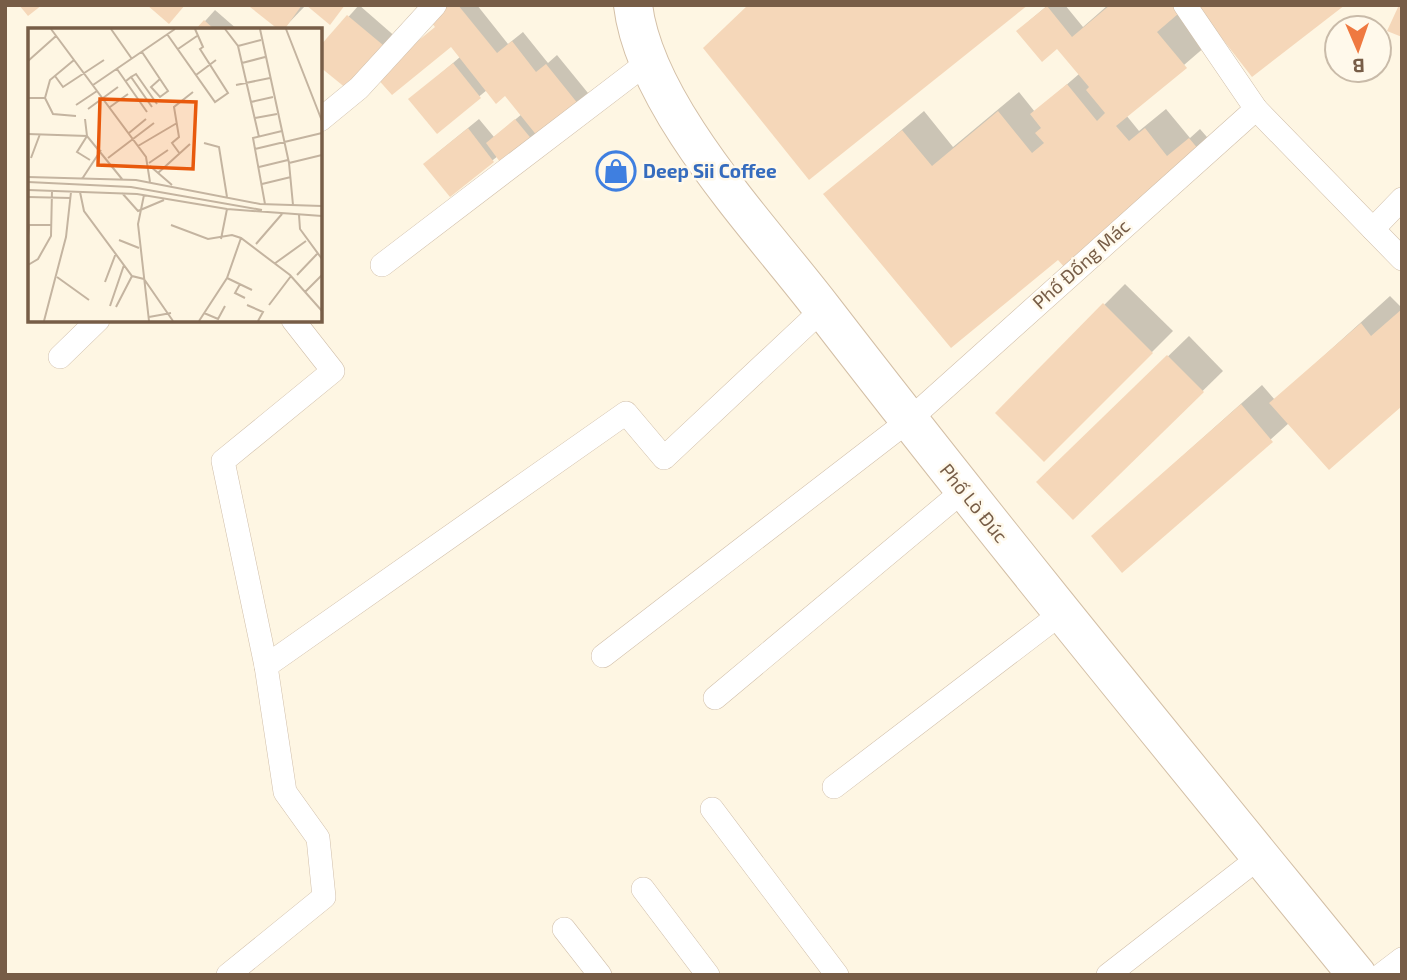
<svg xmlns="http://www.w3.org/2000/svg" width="1407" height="980" font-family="'Exo 2',sans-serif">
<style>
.shadow{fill:#0003}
.building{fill:#f5d7b9}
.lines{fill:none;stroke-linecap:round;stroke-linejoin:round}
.lane-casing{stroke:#d0bea9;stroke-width:24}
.secondary-casing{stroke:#d3bfa6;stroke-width:40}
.lane{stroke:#fff;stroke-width:23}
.secondary{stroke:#fff;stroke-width:38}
.labels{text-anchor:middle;stroke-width:5;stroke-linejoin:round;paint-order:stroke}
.shop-label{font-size:19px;font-weight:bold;fill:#366cbe;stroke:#fff9eb;text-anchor:start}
.street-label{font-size:19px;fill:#775d47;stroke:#fff9eb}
.inset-road{fill:none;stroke:#c4b4a0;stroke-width:2}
.view{fill:#e8590c;fill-opacity:0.15;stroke:#e8590c;stroke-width:3.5}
.inset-edge{fill:none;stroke:#775d47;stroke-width:3.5}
</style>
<rect width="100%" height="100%" fill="#fef6e3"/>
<g class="shadow">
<polygon points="254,5 306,5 282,30"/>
<polygon points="359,5 398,39 362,80 320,49"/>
<polygon points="444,5 477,5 508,44 523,32 548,63 557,55 588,93 540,133 498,156 450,194 436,154 479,119 494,137 522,114 506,94 487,90 437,131 411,99 460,57 437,26"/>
<polygon points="1048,5 1065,5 1083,27 1108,5 1186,5 1206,46 1126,115 1139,131 1166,109 1190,138 1200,129 1213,144 1058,257 826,194 924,111 953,147 1019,92 1035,112 1079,74 1058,47 1029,21"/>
<polygon points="215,10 238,30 197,30"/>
<polygon points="1125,284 1173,331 1044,460 997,413"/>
<polygon points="1390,296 1402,308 1402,404 1289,423 1123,571 1093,536 1262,385 1275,400"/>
<polygon points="1189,336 1223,371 1073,518 1059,462"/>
</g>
<g class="building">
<polygon points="19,5 42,5 28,16"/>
<polygon points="147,5 185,5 169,24"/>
<polygon points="252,5 302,5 284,30 279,30 250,7"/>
<polygon points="306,5 345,5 330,25"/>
<polygon points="444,5 458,5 497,53 512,41 536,72 546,64 579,105 538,137 505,96 496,104 451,47 392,95 375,76 435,27 428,18"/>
<polygon points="748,5 1028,5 809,180 703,48"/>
<polygon points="1110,5 1183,5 1185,8 1157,32 1187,68 1116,126 1129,141 1145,128 1167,156 1189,138 1204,156 1065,268 1058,260 951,348 823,194 902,130 932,166 998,111 1032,153 1044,143 1035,133 1041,128 1030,114 1067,84 1097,121 1105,113 1086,90 1089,87 1057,49 1042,62 1016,31 1047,6 1072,37"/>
<polygon points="1196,5 1345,5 1252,77"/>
<polygon points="1399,5 1402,5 1402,37 1387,31"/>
<polygon points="347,15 389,50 352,93 320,67 320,46"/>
<polygon points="204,20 215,30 195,30"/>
<polygon points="453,63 481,98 437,134 408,99"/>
<polygon points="515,119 534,142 503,166 486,143"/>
<polygon points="468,128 494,162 450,197 423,164"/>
<polygon points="1103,303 1153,353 1044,462 995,413"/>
<polygon points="1402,309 1402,406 1329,470 1269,403 1361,323 1371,336"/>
<polygon points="1167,355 1204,392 1073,520 1036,482"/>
<polygon points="1241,404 1273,442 1122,573 1091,536"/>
</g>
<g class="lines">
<g class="lane-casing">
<g id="lane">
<polyline points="1185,5 1256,109 1402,259"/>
<polyline points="320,120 359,88 435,5"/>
<polyline points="1373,229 1402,199"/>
<polyline points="382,265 648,62"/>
<polyline points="60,357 98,320"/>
<polyline points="603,656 908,421 1256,109"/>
<polyline points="266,666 626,413 664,458 823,309"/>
<polyline points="715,698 964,490"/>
<polyline points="834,787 1063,612"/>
<polyline points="712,809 837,975"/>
<polyline points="643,889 708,975"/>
<polyline points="564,929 600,975"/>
<polyline points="228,975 324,897 318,838 285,792 266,666 223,461 333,371 293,320"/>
<polyline points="1108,975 1261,856"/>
<polyline points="1381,975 1402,959"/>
</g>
</g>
<g class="secondary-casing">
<path id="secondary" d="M 633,5 C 645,107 760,227 822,308 C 996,534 1177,754 1357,975"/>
</g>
<use href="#lane" class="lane"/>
<use href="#secondary" class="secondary"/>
</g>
<defs>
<g id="shop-ring" transform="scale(2.0125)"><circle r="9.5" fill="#fff9eb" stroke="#3f7fe0" stroke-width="1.5"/><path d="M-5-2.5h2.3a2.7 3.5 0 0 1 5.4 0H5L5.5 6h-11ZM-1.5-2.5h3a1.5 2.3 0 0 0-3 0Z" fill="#3f7fe0"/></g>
</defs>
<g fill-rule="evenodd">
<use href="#shop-ring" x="616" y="171"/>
</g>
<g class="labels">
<g class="shop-label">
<text x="643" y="178">Deep Sii Coffee</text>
</g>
<g class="street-label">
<text transform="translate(1081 264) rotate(-42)" y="7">Phố Đống Mác</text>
<text transform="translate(974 503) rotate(51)" y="7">Phố Lò Đúc</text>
</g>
</g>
<g transform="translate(28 28)">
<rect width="294" height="294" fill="#fef6e3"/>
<path class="inset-road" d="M 23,1 L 118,129 L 122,154M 83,1 L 104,31M 197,1 L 210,18 L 231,109M 232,1 L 261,135 L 265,177M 258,1 L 294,93M 139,6 L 187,74 L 200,65 L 172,21 L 175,19 L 167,1M 210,18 L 233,12M 150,21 L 169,8M 114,24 L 140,63 L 132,69 L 123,59 L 132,51M 0,33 L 28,8M 214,35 L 237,29M 89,41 L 119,84M 168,47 L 188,32M 27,48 L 35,59 L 76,32M 103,49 L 108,46 L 129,76M 98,53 L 103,49 L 124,79M 65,57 L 147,1M 208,57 L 242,50M 0,70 L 17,70 L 22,52 L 46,32M 17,70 L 25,86 L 48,88M 223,74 L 245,69M 48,77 L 69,63M 82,79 L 100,66M 60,81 L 90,59M 227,90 L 249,86M 57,91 L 59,108 L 49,124 L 62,132M 101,105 L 118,91M 0,106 L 59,108 L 94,151M 176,115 L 191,119 L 199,169M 110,118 L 149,95M 227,121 L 294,105M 152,126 L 144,115 L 151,109 L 146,79 L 165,64M 3,130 L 12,106M 80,130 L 126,95M 121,135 L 140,122M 261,135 L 294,127M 122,138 L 144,157M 231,139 L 260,132M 130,145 L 162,116M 0,149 L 108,152 L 232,176 L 294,178M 54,151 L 73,122M 0,154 L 103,159 L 234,182M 234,156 L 263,149M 0,162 L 109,166 L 199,181 L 294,188M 52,164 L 56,183 L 104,248 L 116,251M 94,165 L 110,183 L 136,172M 116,167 L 110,196 L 121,293M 0,169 L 43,170M 237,176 L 225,110 L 254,103M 271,187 L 272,201 L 294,231M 143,197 L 180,211 L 204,207 L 213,210 L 262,247 L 294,283M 0,208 L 1,197 L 24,197M 193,211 L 199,181M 91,212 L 111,220M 228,216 L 254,186M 246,236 L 278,213M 0,237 L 10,231 L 23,208 L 24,163M 269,247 L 289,226M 29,249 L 61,272M 199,250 L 224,262M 116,251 L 145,293M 77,254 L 88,225M 212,256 L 207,265 L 217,270M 277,264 L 294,247M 219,277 L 235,284 L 230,293M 241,277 L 263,248M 82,278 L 96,237M 88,279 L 104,248M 176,285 L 190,291 L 197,278M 121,289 L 143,285M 16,293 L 38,209 L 43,164M 171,293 L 199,250 L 213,210"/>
<path class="view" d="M 72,71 L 168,74 L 165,141 L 70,137 Z"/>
<rect width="294" height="294" class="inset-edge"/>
</g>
<rect width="1407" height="980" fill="none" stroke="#775d47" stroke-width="14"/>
<g transform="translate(1358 49) rotate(178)"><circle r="33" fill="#fff9eb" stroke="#c9bba9" stroke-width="2"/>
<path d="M0-5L12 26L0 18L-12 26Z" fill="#ef7940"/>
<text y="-10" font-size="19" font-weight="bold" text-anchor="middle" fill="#775d47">B</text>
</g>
</svg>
